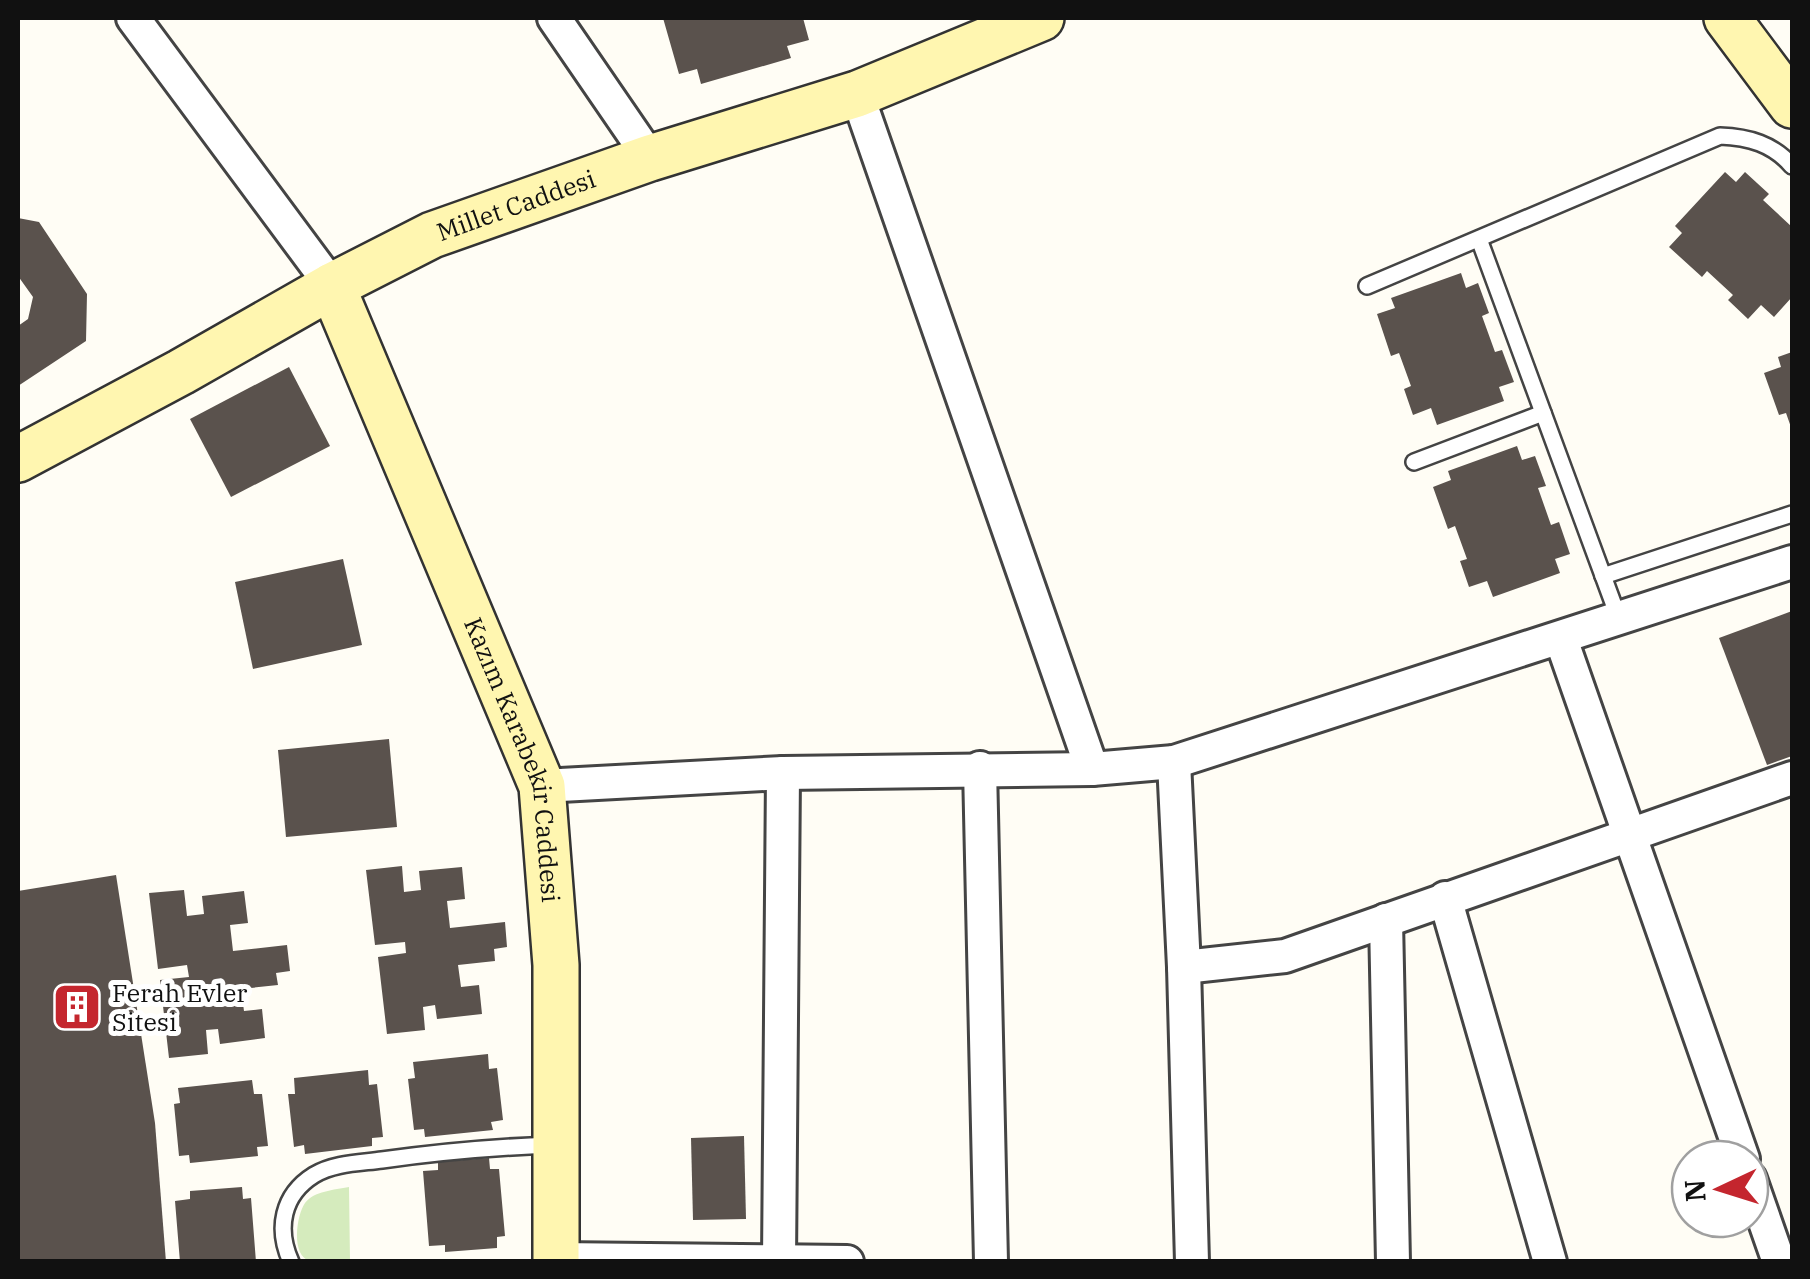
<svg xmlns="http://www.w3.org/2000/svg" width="1810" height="1279" font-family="'IBM Plex Serif',serif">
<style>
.green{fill:#d5ebbd}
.building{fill:#5a524d}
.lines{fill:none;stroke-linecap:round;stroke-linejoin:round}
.lane-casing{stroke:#444;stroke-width:20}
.street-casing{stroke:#444;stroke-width:38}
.secondary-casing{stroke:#333;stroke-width:50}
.lane{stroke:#fff;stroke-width:15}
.street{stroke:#fff;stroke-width:32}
.secondary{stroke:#fff6b0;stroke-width:45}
.labels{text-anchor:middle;stroke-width:10;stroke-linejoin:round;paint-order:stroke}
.street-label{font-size:25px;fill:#111;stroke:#fff}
.poi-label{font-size:25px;fill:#111;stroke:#fff;text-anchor:start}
</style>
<rect width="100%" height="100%" fill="#fffdf5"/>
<path class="green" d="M 349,1187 L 350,1261 C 338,1262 321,1265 310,1261 C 291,1256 296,1216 305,1203 C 314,1191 334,1190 349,1187 Z"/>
<g class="building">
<polygon points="663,18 803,18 809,40 787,46 791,58 701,84 697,69 679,74"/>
<polygon points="1725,172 1736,182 1745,172 1769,194 1763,200 1792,227 1792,297 1774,317 1761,305 1748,319 1728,300 1733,295 1707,271 1702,277 1669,247 1682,233 1675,226"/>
<polygon points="18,218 39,222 87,294 86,341 18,386 18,326 28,319 33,297 18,276"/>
<polygon points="1461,273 1466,288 1478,283 1489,313 1482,316 1495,352 1502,350 1514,382 1499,387 1504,401 1437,425 1431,408 1413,415 1404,389 1411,386 1399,353 1391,356 1377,314 1395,308 1391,298"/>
<polygon points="1792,352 1792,430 1786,413 1779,415 1764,373 1781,367 1778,357"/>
<polygon points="289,367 330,446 231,497 190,419"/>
<polygon points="1517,446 1522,460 1535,456 1546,486 1538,488 1551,525 1559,522 1570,554 1555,559 1560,573 1493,597 1487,581 1469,587 1460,561 1467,559 1455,526 1448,529 1433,487 1451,480 1448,471"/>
<polygon points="343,559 362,645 253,669 235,582"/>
<polygon points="1792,611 1792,756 1767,765 1719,638"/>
<polygon points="389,739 397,827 286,837 278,750"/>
<polygon points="402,866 404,892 421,890 419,871 462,867 465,899 447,901 450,928 505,922 507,947 494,949 495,961 458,965 461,987 479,985 482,1014 437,1019 435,1005 423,1007 425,1030 387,1034 378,957 406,953 405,942 375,945 366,870"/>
<polygon points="116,875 155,1123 166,1262 18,1262 18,891"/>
<polygon points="184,890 187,916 204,914 202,896 244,891 248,923 230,925 233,951 287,945 290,971 276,973 278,985 241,989 244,1011 262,1009 265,1038 220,1044 218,1029 206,1030 208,1054 169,1058 160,980 189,977 187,965 158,969 149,893"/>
<polygon points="488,1054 489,1069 497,1068 503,1120 491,1122 493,1130 425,1137 424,1129 414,1130 408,1079 415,1078 413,1062"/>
<polygon points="368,1070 369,1085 377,1084 383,1137 372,1138 372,1146 305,1154 304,1145 294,1147 288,1094 295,1094 294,1078"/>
<polygon points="252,1080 254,1094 262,1094 268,1146 257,1147 258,1156 190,1163 189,1155 179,1156 174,1104 180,1103 178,1088"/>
<polygon points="744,1136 746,1219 693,1220 691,1138"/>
<polygon points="489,1158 490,1169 499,1169 505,1236 497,1237 497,1248 445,1252 445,1245 429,1246 423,1171 438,1170 438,1162"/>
<polygon points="242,1187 243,1199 251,1198 256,1262 180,1262 175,1201 190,1199 190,1191"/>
</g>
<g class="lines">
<g class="lane-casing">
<g id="lane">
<polyline points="1479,239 1619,619"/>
<path d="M 1367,286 L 1720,136 C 1749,137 1773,144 1792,166"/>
<polyline points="1414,462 1543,413"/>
<polyline points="1603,576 1792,514"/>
<path d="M 291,1262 C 276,1229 282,1195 314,1175 C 334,1163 360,1163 382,1160 C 439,1152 494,1147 552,1145"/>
</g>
</g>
<g class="street-casing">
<g id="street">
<polyline points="133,18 332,286"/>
<polyline points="554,18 650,158"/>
<polyline points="857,94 1092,769"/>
<polyline points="1561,639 1743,1159"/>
<polyline points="1174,762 1184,967 1192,1262"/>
<polyline points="980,768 991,1262"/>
<polyline points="542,786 783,773 1092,769 1174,762 1792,562"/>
<polyline points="1445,898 1550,1262"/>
<polyline points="1386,920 1393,1262"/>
<polyline points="1184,967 1285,956 1792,778"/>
<polyline points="1750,1179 1779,1262"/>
<polyline points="556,1259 847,1262"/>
<polyline points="779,1262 783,773"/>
</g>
</g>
<g class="secondary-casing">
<g id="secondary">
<polyline points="1727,18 1792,105"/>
<path id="s1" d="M 332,286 L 542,786 L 556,965 L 556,1262"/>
<path id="s2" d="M 18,459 L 181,372 L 332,286 L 432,235 L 650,158 L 857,94 L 1041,18"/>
</g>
</g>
<use href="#lane" class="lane"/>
<use href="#street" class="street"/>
<use href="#secondary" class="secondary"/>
</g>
<defs>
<g id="building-square" transform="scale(2.5)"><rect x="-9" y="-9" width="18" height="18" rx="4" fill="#c4262e" stroke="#fff"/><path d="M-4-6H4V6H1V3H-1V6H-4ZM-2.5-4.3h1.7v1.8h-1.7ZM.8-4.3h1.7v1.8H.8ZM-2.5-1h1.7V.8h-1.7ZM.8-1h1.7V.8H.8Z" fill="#fff"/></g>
</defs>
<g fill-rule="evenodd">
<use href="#building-square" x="77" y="1007"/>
</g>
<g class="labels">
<g class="street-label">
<text dy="9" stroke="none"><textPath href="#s2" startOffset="560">Millet Caddesi</textPath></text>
<text dy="9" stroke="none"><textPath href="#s1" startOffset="510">Kazım Karabekir Caddesi</textPath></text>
</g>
<g class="poi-label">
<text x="112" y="1002">Ferah Evler<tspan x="112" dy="29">Sitesi</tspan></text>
</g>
</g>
<rect width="1810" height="1279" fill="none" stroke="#111111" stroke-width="40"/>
<g transform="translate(1720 1189) rotate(266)"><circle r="48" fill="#ffffff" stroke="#a0a0a0" stroke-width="2.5"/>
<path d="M0-8L18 38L0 25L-18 38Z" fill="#c4262e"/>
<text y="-15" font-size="28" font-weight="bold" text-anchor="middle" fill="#111111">N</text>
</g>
</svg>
